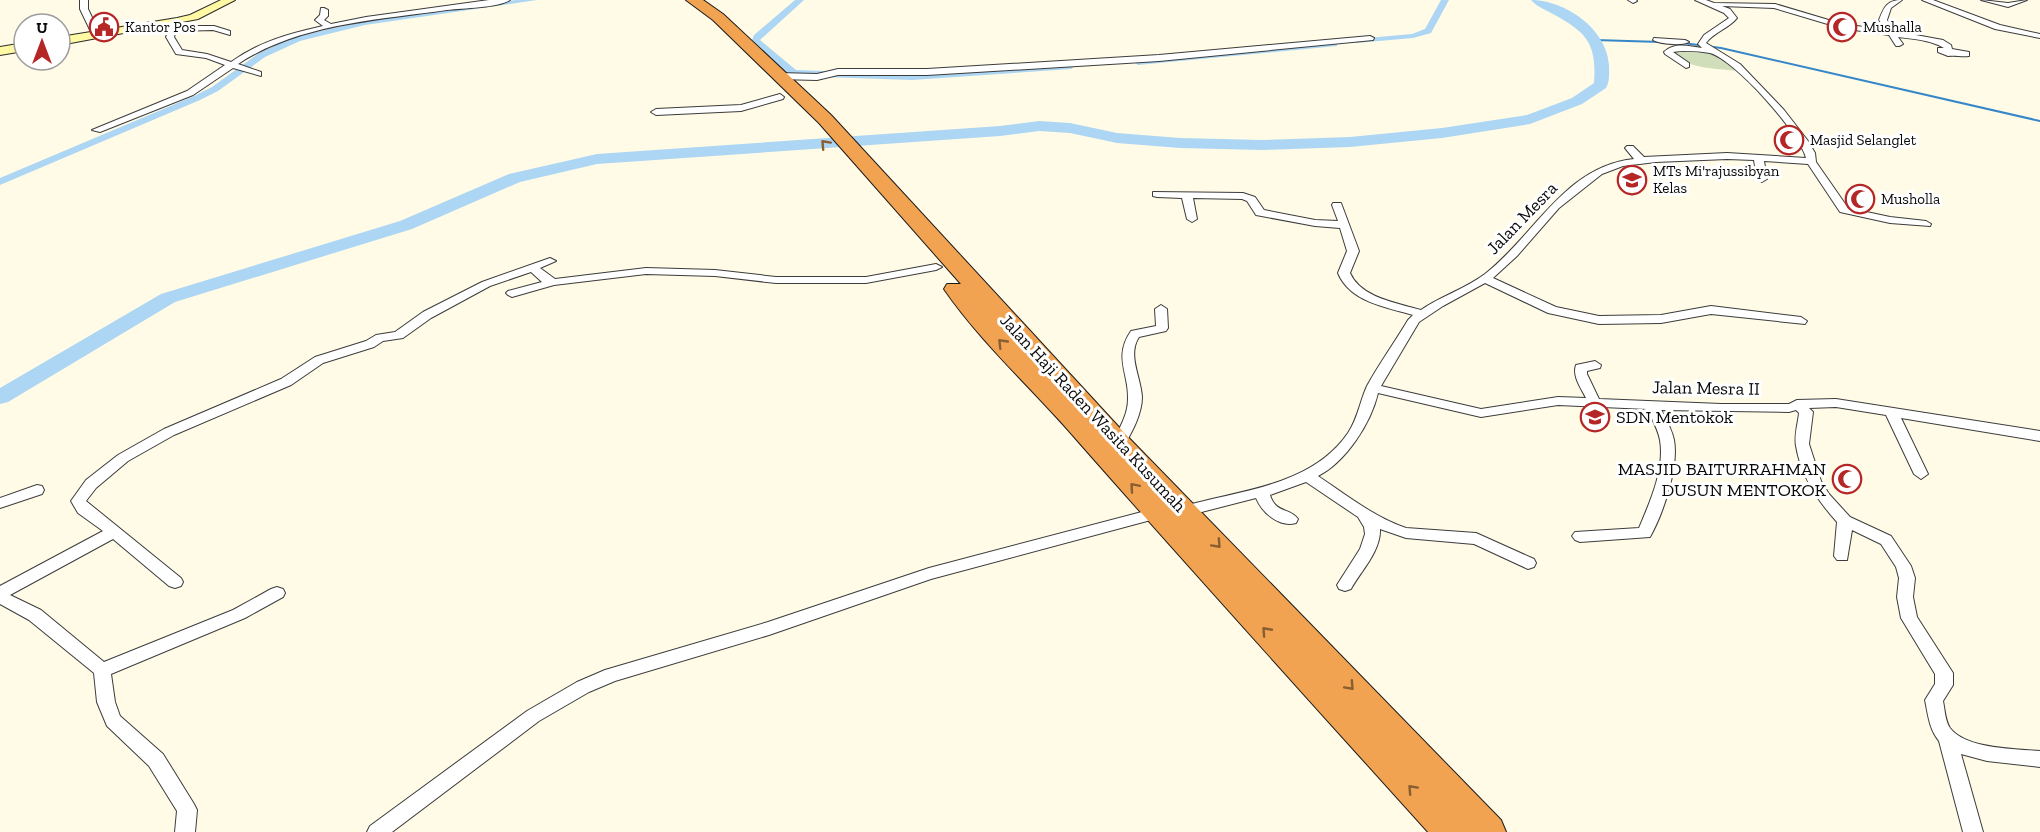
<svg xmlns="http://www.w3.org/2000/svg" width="2040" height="832" font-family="'Zilla Slab',serif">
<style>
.cemetery{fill:#d0deba}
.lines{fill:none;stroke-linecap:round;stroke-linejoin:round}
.stream{stroke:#3587ca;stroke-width:2}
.canal{fill:#acd6f4;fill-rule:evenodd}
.river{fill:#acd6f4;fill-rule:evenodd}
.street-casing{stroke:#3c3c3c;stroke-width:2}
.secondary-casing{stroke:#2b2b2b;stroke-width:2}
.highway-casing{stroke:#1a1a1a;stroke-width:2}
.street{fill:#fff;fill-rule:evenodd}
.secondary{fill:#fef9a2;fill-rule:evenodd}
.highway{fill:#f2a351;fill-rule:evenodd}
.oneway{stroke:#895e31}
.labels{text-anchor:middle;stroke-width:6;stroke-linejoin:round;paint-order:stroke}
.far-poi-label{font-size:15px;fill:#090909;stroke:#fff;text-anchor:start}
.street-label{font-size:18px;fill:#090909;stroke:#fff}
.poi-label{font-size:18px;fill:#090909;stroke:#fff;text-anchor:start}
</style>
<rect width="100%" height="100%" fill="#fffbe6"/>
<path class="cemetery" d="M 1673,48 L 1708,51 L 1737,71 C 1715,68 1694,70 1674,55 Z"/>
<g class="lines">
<g class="stream">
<polyline points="1595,40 1661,42"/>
<polyline points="1683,43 1721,48 2040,121"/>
</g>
<g class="canal">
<polygon points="516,0 537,0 365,25 300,41 265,57 218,91 200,100 0,185 0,178 194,96 212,87 259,53 294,37 365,21"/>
<polygon points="795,0 804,0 760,40 796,70 912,74 1071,63 1075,66 1071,69 912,80 795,76 786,73 752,40 754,35"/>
<polygon points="1441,0 1449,0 1431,33 1413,38 1356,43 1352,41 1356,39 1412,34 1425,29"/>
<polygon points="1334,42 1337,42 1337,46 1138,65 1134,62 1138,59"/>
</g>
<path class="river" d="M 1531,0 C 1565,0 1607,29 1609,65 C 1609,73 1610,81 1606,88 L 1582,104 L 1530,124 L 1442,138 L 1350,147 L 1262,150 L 1180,148 L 1117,143 L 1070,133 L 1039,131 L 1000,136 L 597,164 L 520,182 L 412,229 L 175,302 L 8,402 L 0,404 L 0,388 L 161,294 L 400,221 L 509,174 L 597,154 L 1000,126 L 1039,121 L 1070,123 L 1117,133 L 1180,138 L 1262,140 L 1350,137 L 1442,128 L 1527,115 L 1572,98 L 1594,83 C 1597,42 1586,32 1551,13 C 1544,9 1536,6 1531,0 Z"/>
<g class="street-casing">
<g id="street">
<polygon points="80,0 88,0 88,9 100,34 99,36 92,34 80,9"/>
<path d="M 489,0 L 510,0 C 497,8 463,8 447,10 C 377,20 298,24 238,64 L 261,72 L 261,76 L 233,68 L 193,95 L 100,132 L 92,130 L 187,91 L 225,65 L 206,58 L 176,54 L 166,37 L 174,19 L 181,21 L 179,26 L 214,26 L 230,31 L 230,35 L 213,30 L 176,31 L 174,37 L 182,50 L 207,54 L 231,62 C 261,41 288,34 323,26 L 315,20 L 320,15 L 321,8 L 324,8 L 328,10 L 328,16 L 324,20 L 331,24 L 366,17 Z"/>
<polygon points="1628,0 1636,0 1637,1 1633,3"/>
<path d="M 1695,0 L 1706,0 L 1714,3 L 1775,4 L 1842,24 L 1886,30 L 1879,20 C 1884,7 1887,0 1902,0 L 1891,8 L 1887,20 L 1894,31 L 1943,40 L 1951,45 L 1952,49 L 1969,52 L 1969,56 C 1961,57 1955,55 1948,56 L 1938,52 L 1938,48 L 1944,48 C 1931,40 1913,39 1898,37 L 1903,44 L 1899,46 L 1896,46 L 1889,35 L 1841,28 L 1774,8 L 1722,6 L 1730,9 L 1737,18 C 1728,29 1714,32 1706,43 L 1740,64 L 1784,110 L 1808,141 L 1815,153 L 1816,162 L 1848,208 L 1890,217 L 1926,221 L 1931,224 L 1930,226 L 1890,223 L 1840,212 L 1808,164 L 1764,161 L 1767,179 L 1762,182 L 1757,179 L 1754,160 L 1727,159 L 1656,162 L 1623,166 L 1602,174 L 1559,208 L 1517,256 L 1493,278 L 1556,307 L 1599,316 L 1661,315 L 1711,306 L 1801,317 L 1807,321 L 1805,324 L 1711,314 L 1661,323 L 1599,324 L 1548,313 L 1485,283 L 1443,306 L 1419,322 L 1381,386 L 1481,409 L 1558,397 L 1586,398 C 1581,388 1572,376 1576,365 L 1595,361 L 1601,365 L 1600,368 L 1587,371 L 1587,374 L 1599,399 L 1721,404 L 1789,404 L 1797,400 L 1836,399 L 2040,431 L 2040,441 L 1901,418 L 1928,474 L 1921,479 L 1914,474 L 1886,415 L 1836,407 L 1809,408 L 1813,412 L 1809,444 L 1821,481 L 1829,494 L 1850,517 L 1891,536 L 1911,566 L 1915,578 L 1913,597 L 1917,617 L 1953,673 L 1953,685 L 1943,701 C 1945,710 1945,721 1950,728 C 1966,749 2016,749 2040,751 L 2040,767 L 1987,761 L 1961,754 L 1983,832 L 1963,832 L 1939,741 C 1929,729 1928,714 1925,700 L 1935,684 L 1935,674 L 1901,618 L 1897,597 L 1899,578 L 1896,567 L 1881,544 L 1852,530 L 1847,560 L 1837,560 L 1834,556 L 1837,522 C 1817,500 1801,476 1796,446 C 1794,436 1798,423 1799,413 L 1796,410 L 1789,412 L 1661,410 C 1666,419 1672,430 1674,440 C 1679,467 1663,514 1650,537 L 1580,542 L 1575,540 L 1572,536 L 1575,532 L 1639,528 C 1650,502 1665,469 1660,440 C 1658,429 1652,419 1647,409 L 1558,405 L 1481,417 L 1378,393 C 1371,423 1346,462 1318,476 C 1346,495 1374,517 1406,528 L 1476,533 L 1534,559 L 1536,563 L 1534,567 L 1528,569 L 1474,544 L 1406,538 L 1380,529 C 1381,551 1361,571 1351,589 L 1345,591 L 1339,589 L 1337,585 L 1360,549 L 1365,534 L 1364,527 L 1358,517 L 1306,482 L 1270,495 C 1276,514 1289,507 1298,519 L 1296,523 C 1280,528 1262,513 1256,498 L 1186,516 L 1181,515 L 1179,511 L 1181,507 C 1238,490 1311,487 1348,433 C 1358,418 1360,401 1367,386 C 1379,364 1395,342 1408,320 L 1413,315 C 1386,307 1350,302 1338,273 L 1347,251 L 1340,228 L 1315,226 L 1256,215 L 1247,201 L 1242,199 L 1193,198 L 1197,219 L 1192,222 L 1187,219 L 1182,198 L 1157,197 L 1153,196 L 1153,192 L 1243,193 L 1255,197 L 1264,210 L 1315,220 L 1338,221 L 1332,205 L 1333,203 L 1341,203 L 1359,251 L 1350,273 C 1361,298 1397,303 1421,310 C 1441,296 1465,289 1485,274 C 1535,235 1565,166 1634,159 L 1625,148 L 1627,146 L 1633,146 L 1644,157 L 1727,153 L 1806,158 C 1800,133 1735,60 1710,53 C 1699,51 1684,50 1673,52 L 1689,63 L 1689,67 L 1686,68 L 1665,54 L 1664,52 C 1674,42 1689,46 1702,48 L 1698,44 L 1704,35 L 1729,18 L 1724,13 Z"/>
<polygon points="1922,0 1933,0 2000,25 2040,34 2040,38 1995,29"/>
<polygon points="1981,0 2008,3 2027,0 2008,7"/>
<polygon points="1370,36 1374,38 1373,40 1159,61 927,75 838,75 817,80 778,79 774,76 778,73 817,74 838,69 927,69 1159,55"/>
<path d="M 1654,38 L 1685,40 L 1689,42 C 1681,46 1661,44 1653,40 Z"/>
<polygon points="50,60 58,60 58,61 54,64"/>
<polygon points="780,94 784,97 783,99 741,111 656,115 651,112 656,109 741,105"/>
<polygon points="550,258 556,261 540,268 555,279 646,268 715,270 776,277 866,277 936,264 942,267 936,270 866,283 776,283 715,276 646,274 554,285 512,297 508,295 506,293 508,291 542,282 531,272 490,286 431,318 403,338 383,341 374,347 323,363 291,385 174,435 128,461 96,488 86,501 181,578 183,582 181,586 175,588 169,586 113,539 10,595 41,610 104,662 233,610 271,589 277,587 283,589 285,593 283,597 245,618 111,674 115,702 120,716 163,754 194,804 197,810 195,832 175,832 177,811 149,766 107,726 97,702 94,673 29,620 0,604 0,586 103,531 78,513 71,501 86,480 118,455 164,429 281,379 315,357 366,341 376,335 395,332 423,312 482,282"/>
<path d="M 1161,305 L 1167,309 L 1168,328 L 1166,331 L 1139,337 C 1127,355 1141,377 1142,397 C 1142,414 1132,432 1124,446 L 1114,446 L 1112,443 C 1119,429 1128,415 1128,399 C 1129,373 1113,357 1131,331 L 1156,326 L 1155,309 Z"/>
<polygon points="37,485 42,486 44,490 42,494 0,508 0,498"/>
<polygon points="1157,508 1162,509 1164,513 1162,517 931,579 769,635 615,681 589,692 539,721 392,832 367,832 370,826 527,711 577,682 605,670 768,622 929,568"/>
</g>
</g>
<g class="secondary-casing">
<g id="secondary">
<polygon points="221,0 235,0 198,19 60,45 60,37 177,18 190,15"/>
<polygon points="24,43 24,51 0,55 0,47"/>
</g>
</g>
<g class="highway-casing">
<path id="highway" d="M 686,0 L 703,0 L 723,14 L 831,115 L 1128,437 L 1501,820 L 1506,832 L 1428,832 C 1310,701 1192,571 1076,439 C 1033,389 982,344 944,289 L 947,284 L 961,284 L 819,123 L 713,20 Z"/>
</g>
<use href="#street" class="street"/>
<use href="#secondary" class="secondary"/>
<use href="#highway" class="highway"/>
</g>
<defs><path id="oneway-chevron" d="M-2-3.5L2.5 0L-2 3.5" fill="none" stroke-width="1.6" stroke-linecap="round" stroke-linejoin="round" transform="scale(1.5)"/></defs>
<g class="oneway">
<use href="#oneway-chevron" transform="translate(825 144) rotate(-133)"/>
<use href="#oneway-chevron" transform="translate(1002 343) rotate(-134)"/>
<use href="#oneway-chevron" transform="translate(1134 487) rotate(-131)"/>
<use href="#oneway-chevron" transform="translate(1217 544) rotate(47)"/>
<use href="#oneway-chevron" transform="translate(1266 631) rotate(-132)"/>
<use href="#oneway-chevron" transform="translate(1350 686) rotate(47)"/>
<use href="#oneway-chevron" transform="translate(1412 789) rotate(-133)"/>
</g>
<defs>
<g id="civic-ring" transform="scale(1.5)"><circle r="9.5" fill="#fff" stroke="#b52626" stroke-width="1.5"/><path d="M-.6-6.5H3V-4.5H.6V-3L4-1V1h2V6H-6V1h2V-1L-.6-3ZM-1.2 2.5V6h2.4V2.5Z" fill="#b52626"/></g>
<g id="mosque-ring" transform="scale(1.5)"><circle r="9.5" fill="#fff" stroke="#b52626" stroke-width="1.5"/><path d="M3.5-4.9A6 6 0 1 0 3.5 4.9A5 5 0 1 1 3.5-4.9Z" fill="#b52626"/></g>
<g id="school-ring" transform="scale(1.5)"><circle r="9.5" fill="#fff" stroke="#b52626" stroke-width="1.5"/><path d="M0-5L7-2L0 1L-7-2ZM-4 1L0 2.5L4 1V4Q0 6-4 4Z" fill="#b52626"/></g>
</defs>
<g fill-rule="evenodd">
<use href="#civic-ring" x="104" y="27"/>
<use href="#mosque-ring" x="1842" y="27"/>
<use href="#mosque-ring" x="1789" y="140"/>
<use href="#school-ring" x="1632" y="180"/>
<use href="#mosque-ring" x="1860" y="199"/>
<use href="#school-ring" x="1595" y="417"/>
<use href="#mosque-ring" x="1847" y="479"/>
</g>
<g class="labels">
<g class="far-poi-label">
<text x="125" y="32">Kantor Pos</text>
<text x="1863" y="32">Mushalla</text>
<text x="1810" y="145">Masjid Selanglet</text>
<text x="1653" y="176">MTs Mi'rajussibyan<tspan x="1653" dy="17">Kelas</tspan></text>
<text x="1881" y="204">Musholla</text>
</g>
<g class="street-label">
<text transform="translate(1522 218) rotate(-46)" y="6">Jalan Mesra</text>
<text transform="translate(1706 388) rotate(1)" y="6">Jalan Mesra II</text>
<text transform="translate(1093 413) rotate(47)" y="6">Jalan Haji Raden Wasita Kusumah</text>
</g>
<g class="poi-label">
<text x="1616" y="423">SDN Mentokok</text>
<text x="1826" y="475" text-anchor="end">MASJID BAITURRAHMAN<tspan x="1826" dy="21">DUSUN MENTOKOK</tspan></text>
</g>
</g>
<g transform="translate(42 42)"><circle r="28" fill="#ffffff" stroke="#9d9d9d" stroke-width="1.5"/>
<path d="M0-4.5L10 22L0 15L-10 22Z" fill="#b52626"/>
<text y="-9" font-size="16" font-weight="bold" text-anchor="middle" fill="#090909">U</text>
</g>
</svg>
